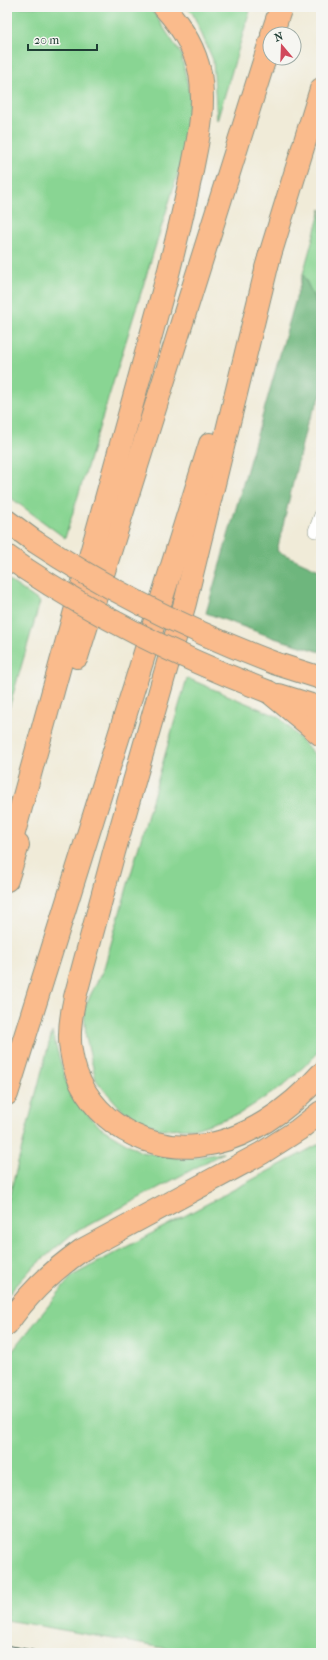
<svg xmlns="http://www.w3.org/2000/svg" width="328" height="1660" font-family="'IM FELL French Canon',serif">
<style>
.green{fill:#89d593;stroke:#548964}
.forest{fill:#6eb67d;stroke:#467a58}
.lines{fill:none;stroke-linecap:round;stroke-linejoin:round}
.lane-casing{stroke:#889486;stroke-width:14}
.highway-casing{stroke:#889486;stroke-width:24}
.lane{stroke:#fff;stroke-width:13}
.highway{stroke:#fabb8c;stroke-width:22}
.rail-casing{stroke:#1f3d34;stroke-width:4.5}
.rail{stroke:#f6f6f2;stroke-width:3;stroke-dasharray:9;stroke-linecap:butt}
.highway-bridge-casing{stroke:#889486;stroke-width:24;stroke-linecap:butt}
.highway-bridge{stroke:#fabb8c;stroke-width:22}
</style>
<rect width="100%" height="100%" fill="#f6f6f2"/>
<filter id="ink" filterUnits="userSpaceOnUse"><feTurbulence type="fractalNoise" baseFrequency=".025" numOctaves="2"/><feDisplacementMap in="SourceGraphic" scale="8" xChannelSelector="R" yChannelSelector="G"/><feConvolveMatrix kernelMatrix="1 2 1 2 8 2 1 2 1" color-interpolation-filters="sRGB"/></filter>
<filter id="wash" filterUnits="userSpaceOnUse"><feTurbulence type="fractalNoise" baseFrequency=".012" numOctaves="4" result="noise"/><feDisplacementMap in="SourceGraphic" scale="16" xChannelSelector="R" yChannelSelector="G"/><feGaussianBlur stdDeviation="0.9" result="paint"/><feColorMatrix in="noise" values="0 0 0 0 0 0 0 0 0 0 0 0 0 0 0 0 0 1.4 0 .05"/><feComposite in="paint" operator="in"/></filter>
<g filter="url(#wash)">
<rect width="100%" height="100%" fill="#f0ebd8"/>
<g class="green">
<polygon points="7,7 146,7 154,13 181,54 190,96 184,154 65,538 7,495"/>
<polygon points="186,7 251,7 217,121 213,60 193,14"/>
<polygon points="321,209 321,314 303,274"/>
<polygon points="7,579 40,602 7,715"/>
<polygon points="187,678 279,717 321,761 321,1046 314,1057 283,1086 239,1114 198,1128 160,1129 122,1110 96,1080 86,1038 84,1008 104,968"/>
<polygon points="52,1032 70,1096 101,1128 141,1152 184,1159 223,1153 72,1234 31,1269 7,1296 7,1205"/>
<polygon points="321,1143 321,1653 191,1653 7,1620 7,1358 72,1276"/>
</g>
<polygon class="forest" points="303,274 321,314 321,396 307,423 277,551 321,571 321,652 274,638 206,613"/>
</g>
<g filter="url(#ink)">
<g class="lines">
<g class="lane-casing">
<polyline id="lane" points="315,531 321,515"/>
</g>
<g class="highway-casing">
<g id="highway">
<polyline points="272,34 281,7"/>
<path d="M 270,254 L 185,603 L 114,852 L 75,997 C 71,1015 68,1033 71,1051 C 79,1112 139,1153 198,1146 C 246,1141 290,1109 321,1074"/>
<polyline points="266,268 321,89"/>
<polyline points="7,521 34,541"/>
<polyline points="7,556 24,568"/>
<polyline points="77,657 270,42"/>
<polyline points="277,664 321,678"/>
<polyline points="269,692 321,735"/>
<polyline points="279,695 321,708"/>
<path d="M 7,858 L 169,270 C 178,234 187,197 194,160 C 200,131 205,103 200,73 C 195,48 181,26 164,7"/>
<polyline points="7,880 18,845"/>
<polyline points="7,1094 210,444"/>
<path d="M 7,1324 C 28,1294 53,1270 82,1250 L 262,1153 L 298,1130 L 321,1112"/>
</g>
</g>
<use href="#lane" class="lane"/>
<use href="#highway" class="highway"/>
<g class="rail-casing">
<polyline id="rail" points="7,1647 38,1653"/>
</g>
<use href="#rail" class="rail"/>
<g class="highway-bridge-casing">
<g id="highway-bridge">
<path d="M 34,541 C 109,591 192,632 277,664"/>
<path d="M 24,568 C 101,619 183,659 269,692"/>
</g>
</g>
<use href="#highway-bridge" class="highway-bridge"/>
</g>
</g>
<rect width="328" height="1660" fill="none" stroke="#f6f6f2" stroke-width="24"/>
<g transform="translate(282 46) rotate(341)"><circle r="19" fill="#f6f6f2" stroke="#a0aca6"/>
<path d="M0-3L7 15L0 10L-7 15Z" fill="#d1495b"/>
<text y="-6" font-size="11" font-weight="bold" text-anchor="middle" fill="#1f3d34">N</text>
</g>
<path d="M28 44v6h69v-6" fill="none" stroke="#1f3d34" stroke-width="2"/>
<text x="34" y="44" font-size="12" fill="#1f3d34" stroke="#f6f6f2" stroke-width="3" paint-order="stroke">20 m</text>
</svg>
